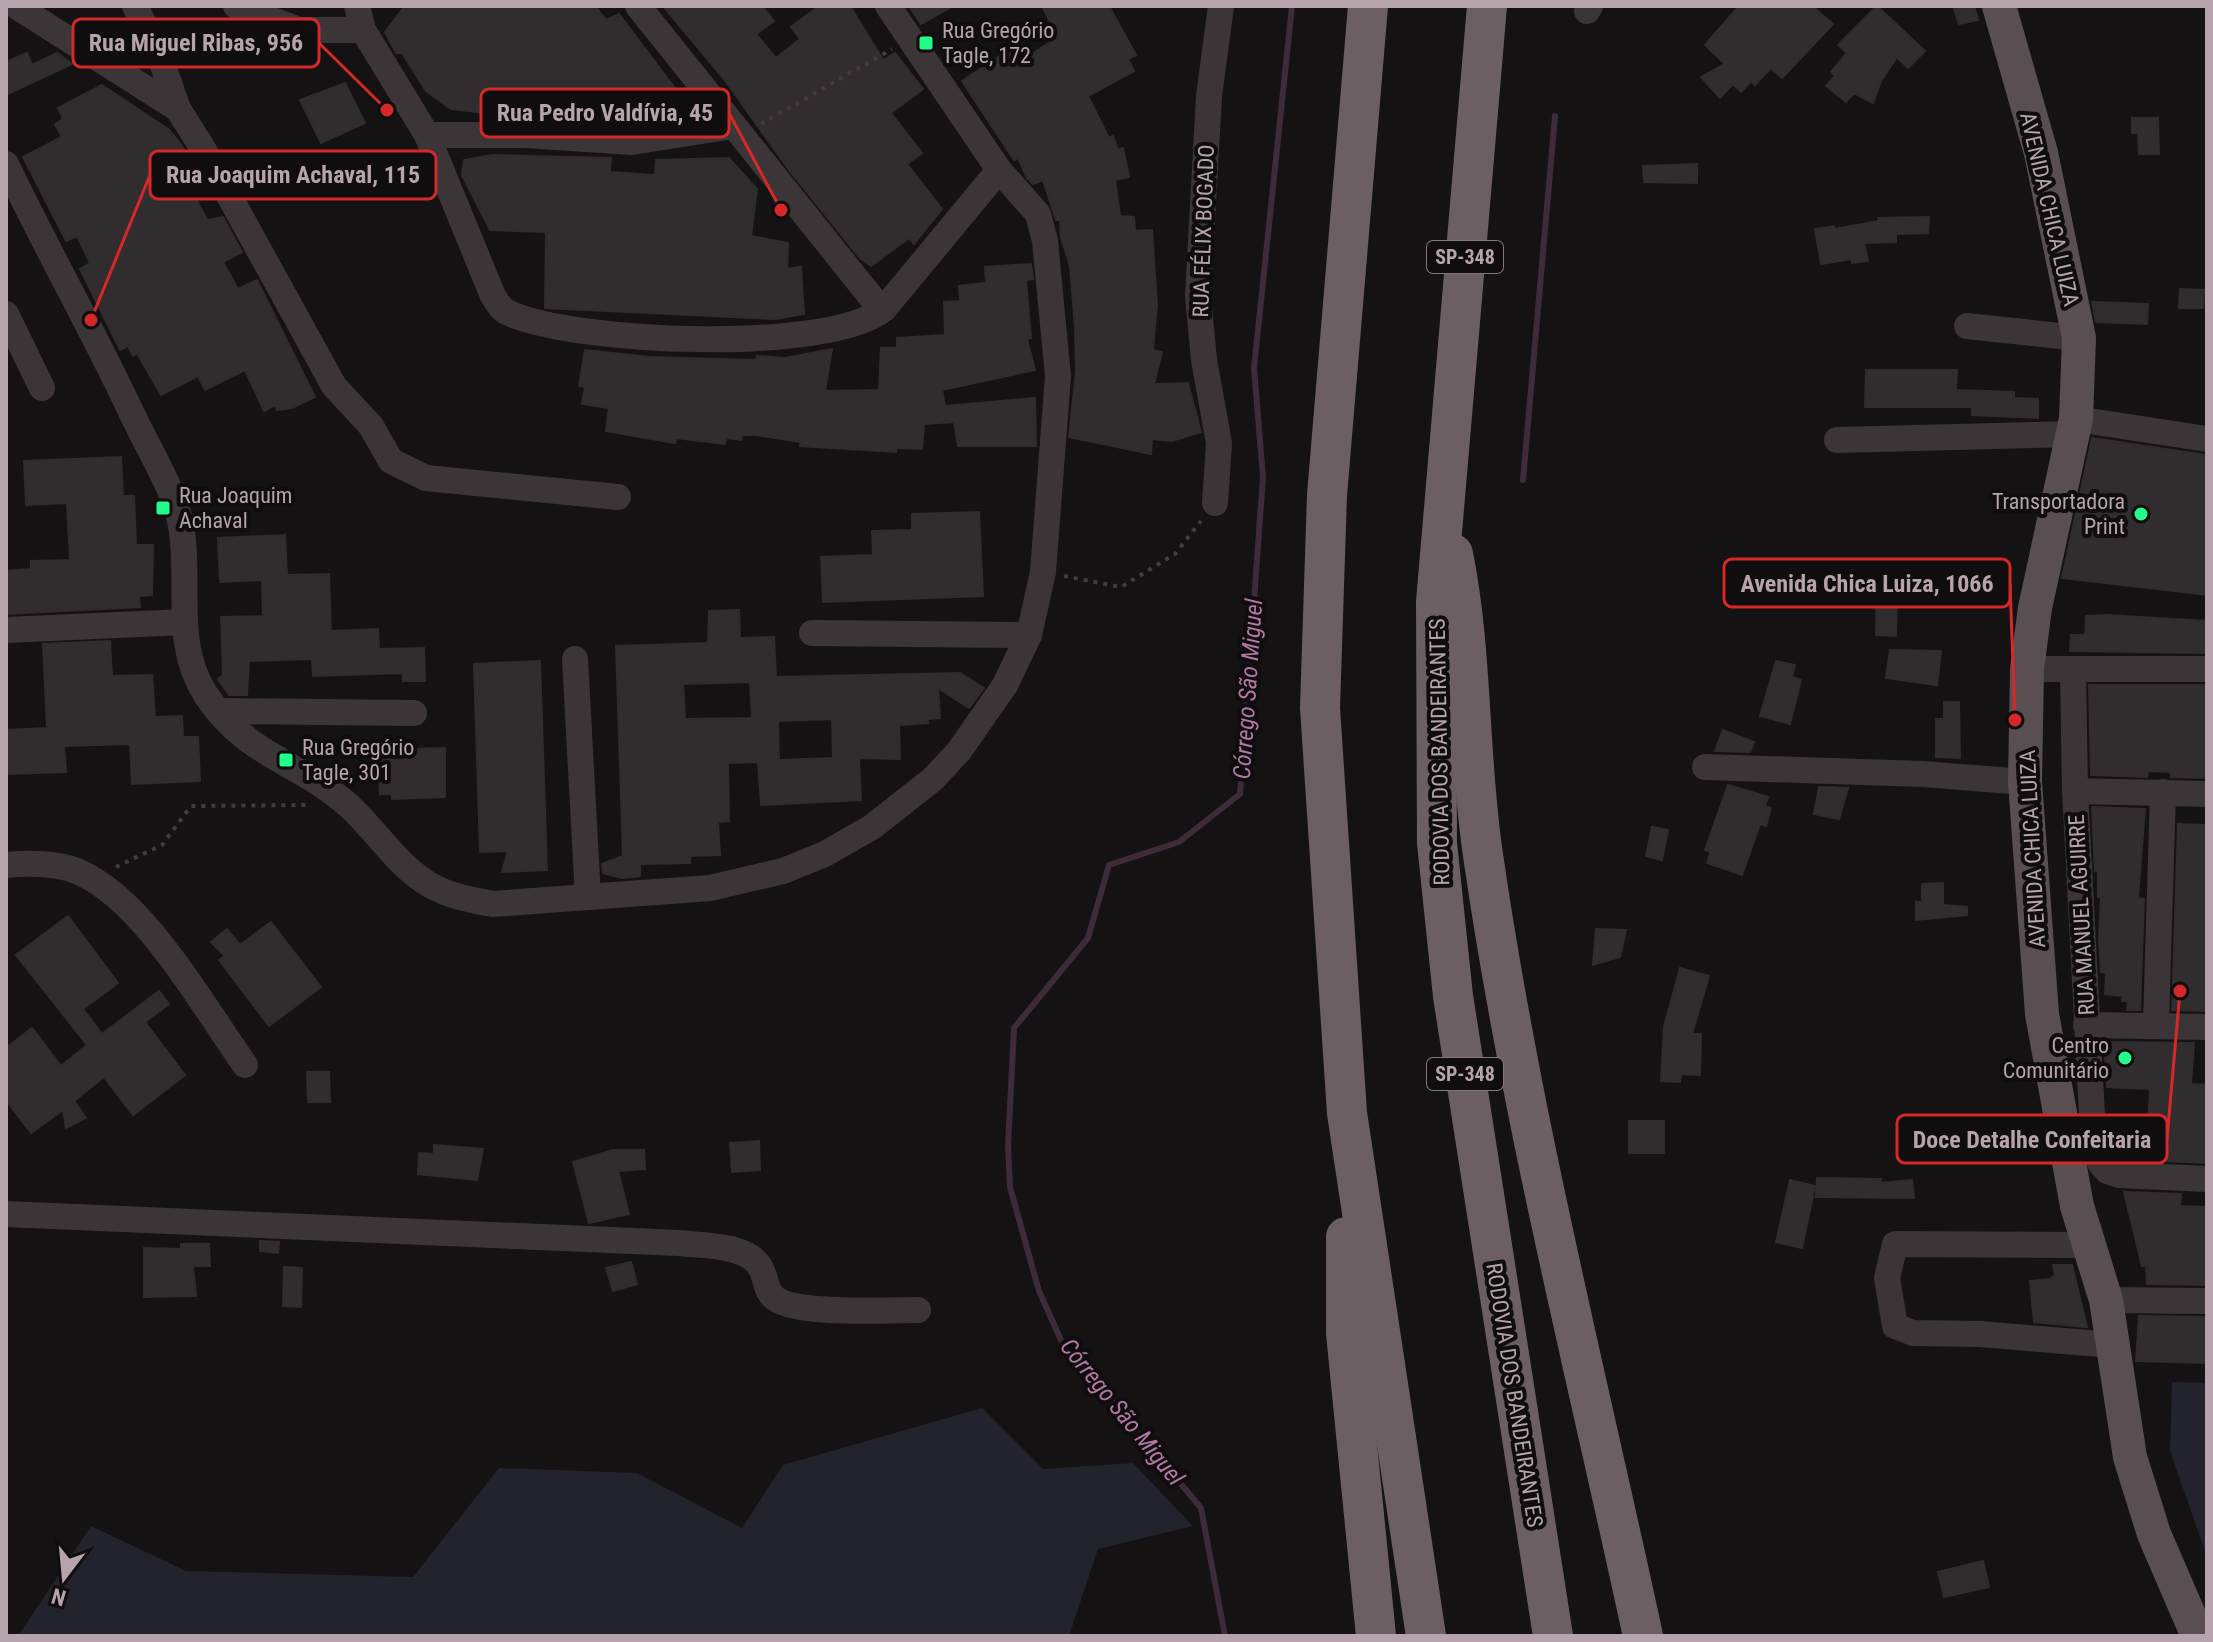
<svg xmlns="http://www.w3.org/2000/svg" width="2213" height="1642" font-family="'Roboto Condensed',sans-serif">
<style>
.green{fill:#22232c}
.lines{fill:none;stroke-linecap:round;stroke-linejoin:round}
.stream{stroke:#3e2b38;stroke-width:6}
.building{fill:#312d2e;stroke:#302c2d;stroke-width:2;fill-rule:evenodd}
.path{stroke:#423b3f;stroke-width:4;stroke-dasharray:4 6;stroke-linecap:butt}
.minor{stroke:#3c3537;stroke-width:26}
.major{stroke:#594f53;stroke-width:34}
.highway{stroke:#6b5f64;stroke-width:40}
.poi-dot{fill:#21fd88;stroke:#0f0d0e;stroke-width:3}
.labels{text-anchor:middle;stroke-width:8;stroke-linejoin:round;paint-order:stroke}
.shield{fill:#0f0d0e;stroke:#84767d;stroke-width:2}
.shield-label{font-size:20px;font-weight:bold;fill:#b6a3ac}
.poi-label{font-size:22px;fill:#b6a3ac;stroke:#0f0d0e;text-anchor:start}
.street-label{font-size:22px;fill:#b6a3ac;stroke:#0f0d0e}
.water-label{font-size:24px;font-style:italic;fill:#b377a3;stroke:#0f0d0e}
.leader{fill:none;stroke:#d62828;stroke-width:3}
.callout-dot{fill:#d62828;stroke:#0f0d0e;stroke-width:3}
.callout{fill:#0f0d0e;stroke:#d62828;stroke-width:3}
.callout-label{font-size:24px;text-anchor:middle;font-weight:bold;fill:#b6a3ac}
</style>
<rect width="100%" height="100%" fill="#141213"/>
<g class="green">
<polygon points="2172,1382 2207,1383 2207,1557 2170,1451"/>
<polygon points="982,1408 1043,1469 1133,1463 1193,1526 1098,1549 1069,1636 18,1636 91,1526 186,1571 413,1577 499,1468 637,1473 742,1528 783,1465"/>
</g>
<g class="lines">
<g class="stream">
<polyline points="1523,480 1555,116"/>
<polyline points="1225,1636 1201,1508 1061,1340 1039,1291 1010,1187 1008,1146 1014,1028 1088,938 1109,865 1179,842 1240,794 1263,477 1254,368 1292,6"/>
</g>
</g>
<g class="building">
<polygon points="405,6 595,6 606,20 619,14 674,87 673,99 646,102 646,117 512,116 451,109 426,91 402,53 396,53 385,32"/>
<polygon points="663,6 762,6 774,21 756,34 776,58 800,39 791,27 819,6 850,6 883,60 895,53 923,89 891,113 922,153 907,164 942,209 914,244 909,238 871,266 860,258 789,170 724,79"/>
<polygon points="909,6 953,6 921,24"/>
<polygon points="1042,6 1109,6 1136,55 1128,59 1134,71 1088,96 1109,138 1113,136 1118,150 1123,148 1129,177 1115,180 1120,216 1134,217 1135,231 1152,230 1157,305 1153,350 1162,352 1154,384 1188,383 1201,432 1172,441 1152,439 1151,454 1069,437 1076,371 1075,327 1070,266 1061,237 1060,220 1056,220 1043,180 1033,184 1027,178 1018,158 1014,160 962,81 1021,42 1030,55 1058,37"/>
<polygon points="1739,6 1812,6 1833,24 1782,78 1771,68 1755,85 1751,81 1741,92 1733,84 1720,98 1701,77 1725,64 1705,45"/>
<polygon points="1877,6 1925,51 1908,68 1897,57 1881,81 1873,103 1854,93 1846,102 1826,86 1835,76 1831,72 1847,53 1838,45"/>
<polygon points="1953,6 1974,6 1978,20 1959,24"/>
<polygon points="27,53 32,65 57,53 72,64 6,95 6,62"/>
<polygon points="345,83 365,123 321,143 300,100"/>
<polygon points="102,85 168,129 180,143 206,186 192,191 207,220 223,217 242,252 223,262 238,289 257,280 315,397 292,408 277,410 275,405 264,411 245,370 205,390 198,376 161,395 137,353 133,356 128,346 120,350 80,269 90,263 77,236 66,241 23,157 62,137 55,124 63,119 58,108"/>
<polygon points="2132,118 2158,118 2159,154 2139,154 2138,133 2132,133"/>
<polygon points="492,155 611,158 610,172 655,175 656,160 729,158 757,189 751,236 788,243 787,269 801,267 804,314 775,319 545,308 546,232 490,230 462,175 464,160"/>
<polygon points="1697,164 1697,183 1644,182 1643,166"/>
<polygon points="1929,217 1928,233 1896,234 1896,242 1864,243 1868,261 1852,263 1851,259 1821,264 1815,229 1834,226 1835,229 1879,221 1878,218"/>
<polygon points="1031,264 1033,279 1026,280 1031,338 1027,339 1035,370 942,390 945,406 1035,398 1036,446 958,446 954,422 924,424 922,449 896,448 896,452 800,446 801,442 756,435 742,435 741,440 726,438 725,444 676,438 675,443 606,431 609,408 582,404 585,387 579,386 585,350 650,357 756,360 757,356 785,358 832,349 825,391 879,390 881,348 897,348 897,338 945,335 944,302 960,301 959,286 986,283 985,267"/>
<polygon points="2180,289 2204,290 2203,308 2179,308"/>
<polygon points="2092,302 2148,304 2147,324 2096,322"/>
<polygon points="1866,370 1957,370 1956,390 2014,392 2014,398 2038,399 2038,418 1972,415 1972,407 1865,407"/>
<polygon points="2092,438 2207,455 2207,595 2062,578"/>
<polygon points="121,457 123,496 134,496 136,545 153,545 152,595 139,596 140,607 6,614 6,571 31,569 31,561 70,560 67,503 26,505 24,461"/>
<polygon points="979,512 983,596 823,602 821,557 873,555 872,531 912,530 912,514"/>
<polygon points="285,535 287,575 329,574 331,631 378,629 379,649 424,648 425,681 403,681 403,673 313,676 312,659 249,661 247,695 229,695 218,679 223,675 221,617 263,616 262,580 220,582 218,538"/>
<polygon points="1877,588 1897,589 1896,636 1876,635"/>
<path d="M 739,610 L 740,638 L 774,637 L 776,677 L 960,673 L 984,688 L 969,708 L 938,688 L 940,718 L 927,719 L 928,723 L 899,725 L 900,759 L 859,758 L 861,800 L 761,805 L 758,762 L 728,763 L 729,821 L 718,822 L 720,855 L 690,856 L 690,863 L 640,864 L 640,876 L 622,878 L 603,873 L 602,864 L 623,856 L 616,646 L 708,643 L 709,611 ZM 750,682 L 752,718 L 685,719 L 683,684 ZM 832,719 L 833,758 L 779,760 L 778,721 Z"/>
<polygon points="2106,615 2207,621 2207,653 2070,651 2071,635 2085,635 2086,616"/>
<polygon points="110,641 112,676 152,675 155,717 182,716 183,737 198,737 200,781 132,784 130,744 64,746 66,772 6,774 6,730 47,728 43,644"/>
<polygon points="1890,650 1941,651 1937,685 1886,678"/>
<polygon points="540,661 547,870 502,872 508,851 480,852 474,664"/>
<polygon points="1776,661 1795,665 1792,677 1801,680 1790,724 1760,716"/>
<polygon points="2089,685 2207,685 2207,778 2171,777 2171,772 2148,771 2147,777 2091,775"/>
<polygon points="1944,702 1959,702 1960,758 1936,757 1936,719 1944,719"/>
<polygon points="1723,730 1754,742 1750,752 1715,751"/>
<polygon points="445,748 445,797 392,799 392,794 380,794 378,750"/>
<polygon points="1728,785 1768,797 1765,806 1771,808 1766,826 1760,824 1742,875 1707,863 1711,852 1705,850"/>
<polygon points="1819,787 1848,788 1839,819 1814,814"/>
<polygon points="2092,807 2145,809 2138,898 2144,899 2140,1010 2127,1010 2128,1001 2122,1001 2123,996 2105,994 2106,973 2101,972 2099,940 2101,897 2098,897 2098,871 2095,871"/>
<polygon points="2178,824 2207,825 2207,1011 2172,1010"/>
<polygon points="1652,827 1668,830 1662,860 1646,856"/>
<polygon points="1943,883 1943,905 1967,907 1967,915 1916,920 1916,902 1922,902 1922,884"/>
<polygon points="68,916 118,983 83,1009 102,1034 159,991 169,1004 145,1022 185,1075 133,1115 104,1077 74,1101 86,1118 66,1128 63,1110 31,1133 6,1100 6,1048 32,1028 61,1066 87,1045 16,955"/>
<polygon points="271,922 321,987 269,1026 219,960 225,956 211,942 227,929 240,945"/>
<polygon points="1596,929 1626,930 1620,957 1593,965"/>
<polygon points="1680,968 1709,976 1692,1034 1701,1034 1700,1075 1681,1074 1680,1082 1661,1081 1664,1027"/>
<polygon points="2104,1042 2194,1043 2191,1084 2207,1085 2207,1163 2146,1160 2150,1089 2107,1087"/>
<polygon points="307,1072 329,1072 330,1102 308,1102"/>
<rect x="1629" y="1121" width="35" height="32"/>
<polygon points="759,1141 760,1170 732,1172 730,1143"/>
<polygon points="434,1145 483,1149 477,1180 418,1174 419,1153 434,1154"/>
<polygon points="613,1150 644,1150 645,1169 618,1171 629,1214 589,1223 573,1162"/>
<polygon points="1817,1178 1881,1179 1881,1183 1912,1180 1914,1198 1816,1197"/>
<polygon points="1790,1180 1815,1186 1802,1248 1776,1242"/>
<polygon points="2124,1192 2181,1194 2180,1206 2207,1207 2207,1285 2147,1284 2146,1266 2142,1266"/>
<polygon points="260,1241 279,1242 278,1253 260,1251"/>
<polygon points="181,1244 209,1244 210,1266 193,1266 196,1296 144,1297 144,1248 181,1249"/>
<polygon points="631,1262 637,1284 613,1291 606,1268"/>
<polygon points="2053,1265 2072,1265 2087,1327 2034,1322 2030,1281 2050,1279 2055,1275"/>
<polygon points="284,1267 302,1268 301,1307 283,1306"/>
<polygon points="2139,1316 2207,1317 2207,1363 2136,1361"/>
<polygon points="1983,1561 1989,1587 1944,1597 1938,1572"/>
</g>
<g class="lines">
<g class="path">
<polyline points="761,124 892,49"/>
<polyline points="1064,576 1121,587 1175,554 1201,521"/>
<polyline points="116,867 162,845 191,806 310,805"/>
</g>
<g class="minor">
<polyline points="16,6 178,109"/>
<polyline points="135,6 159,54 178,109 205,152 334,386 371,426 391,461 426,478 618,497"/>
<polyline points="236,6 299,30 363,30"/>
<path d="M 357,6 L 363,30 L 427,135 L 493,296 C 498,303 501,310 509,313 C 573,343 829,354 884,309 L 999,170"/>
<polyline points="638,6 875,302 884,309"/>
<polyline points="1587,11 1590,6"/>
<polyline points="427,135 525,135 632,142 733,126"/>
<path d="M 6,164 C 47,250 94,332 134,418 C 147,445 163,472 174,500 C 198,563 167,636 206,695 C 246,756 298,761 348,805 C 376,830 396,865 430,885 C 449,896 471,900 493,904 L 710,888 L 783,871 L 825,854 L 872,827 L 933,779 L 959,751 L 1005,685 L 1029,635 L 1043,572 L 1058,376 L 1045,241 L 1038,214 L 999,170 L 888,6"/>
<polyline points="6,314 42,388"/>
<polyline points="1967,326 2079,338"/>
<polyline points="2076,419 2207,439"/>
<polyline points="1837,440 2073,434"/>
<polyline points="1215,503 1219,443 1204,360 1198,296 1209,96 1221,6"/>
<polyline points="6,630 185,622"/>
<polyline points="812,633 1029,635"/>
<polyline points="575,659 588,897"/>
<polyline points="2027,669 2207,669"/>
<polyline points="2073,669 2075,791 2093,1134 2100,1163 2107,1171 2119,1175 2207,1179"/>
<polyline points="218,711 414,713"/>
<polyline points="1705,767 1923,774 2025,782"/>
<polyline points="2075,791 2207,794"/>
<path d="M 6,865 C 28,863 58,863 79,872 C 145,901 203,1006 245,1065"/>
<polyline points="2156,1023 2163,792"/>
<polyline points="2086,1025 2207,1027"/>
<path d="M 6,1214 L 679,1243 C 702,1246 747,1244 760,1267 C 767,1277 764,1291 776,1299 C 798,1315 888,1310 918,1310"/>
<polyline points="2088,1245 1895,1244 1887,1278 1895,1326 1913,1333 1980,1334 2112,1345"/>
<polyline points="2106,1300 2207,1301"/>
</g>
<polyline class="major" points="1999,6 2041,153 2079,338 2076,419 2035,608 2027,669 2025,782 2042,1014 2077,1206 2106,1300 2130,1457 2154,1534 2198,1636"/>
<g class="highway">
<polyline points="1368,6 1327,495 1320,708 1347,1113 1426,1636"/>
<polyline points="1487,6 1436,602 1437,843 1453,996 1553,1636"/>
<path d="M 1453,554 C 1473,653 1468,755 1483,855 C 1521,1118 1587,1376 1643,1636"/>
<polyline points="1346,1237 1346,1333 1376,1636"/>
</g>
</g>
<g class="poi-dot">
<rect x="918" y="35" width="16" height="16" rx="4"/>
<rect x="155" y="500" width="16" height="16" rx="4"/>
<circle cx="2141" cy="514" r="8"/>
<rect x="278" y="752" width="16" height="16" rx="4"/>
<circle cx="2125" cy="1058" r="8"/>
</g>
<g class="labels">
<g class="shield">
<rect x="1427" y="241" width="76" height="32" rx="6"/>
<rect x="1427" y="1058" width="76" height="32" rx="6"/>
</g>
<g class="shield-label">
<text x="1465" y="264">SP-348</text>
<text x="1465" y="1081">SP-348</text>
</g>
<g class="poi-label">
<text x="942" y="38">Rua Gregório<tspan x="942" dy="25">Tagle, 172</tspan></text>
<text x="179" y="503">Rua Joaquim<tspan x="179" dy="25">Achaval</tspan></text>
<text x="2125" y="509" text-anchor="end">Transportadora<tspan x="2125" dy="25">Print</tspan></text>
<text x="302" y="755">Rua Gregório<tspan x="302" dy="25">Tagle, 301</tspan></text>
<text x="2109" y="1053" text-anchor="end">Centro<tspan x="2109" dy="25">Comunitário</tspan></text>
</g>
<g class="street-label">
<text transform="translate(2050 209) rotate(77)" y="8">AVENIDA CHICA LUIZA</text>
<text transform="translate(1203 231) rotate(-88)" y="8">RUA FÉLIX BOGADO</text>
<text transform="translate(1439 752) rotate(-91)" y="8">RODOVIA DOS BANDEIRANTES</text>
<text transform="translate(2032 849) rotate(-93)" y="8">AVENIDA CHICA LUIZA</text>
<text transform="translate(2081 915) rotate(-93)" y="8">RUA MANUEL AGUIRRE</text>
<text transform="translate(1515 1395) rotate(81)" y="8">RODOVIA DOS BANDEIRANTES</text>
</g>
<g class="water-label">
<text transform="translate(1248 689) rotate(-86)" y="8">Córrego São Miguel</text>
<text transform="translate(1122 1412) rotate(51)" y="8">Córrego São Miguel</text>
</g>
</g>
<path class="leader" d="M387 110L319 43M781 210L729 113M91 320L150 175M2015 720L2010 583M2180 991L2167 1139"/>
<g class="callout-dot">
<circle cx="387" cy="110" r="8"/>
<circle cx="781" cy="210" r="8"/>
<circle cx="91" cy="320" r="8"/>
<circle cx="2015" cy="720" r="8"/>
<circle cx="2180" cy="991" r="8"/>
</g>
<g class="callout">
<rect x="73" y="19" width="246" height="48" rx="8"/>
<rect x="481" y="89" width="248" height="48" rx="8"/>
<rect x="150" y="151" width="286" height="48" rx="8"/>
<rect x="1724" y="559" width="286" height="48" rx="8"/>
<rect x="1897" y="1115" width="270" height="48" rx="8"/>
</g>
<g class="callout-label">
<text x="196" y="51">Rua Miguel Ribas, 956</text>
<text x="605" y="121">Rua Pedro Valdívia, 45</text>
<text x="293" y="183">Rua Joaquim Achaval, 115</text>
<text x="1867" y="592">Avenida Chica Luiza, 1066</text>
<text x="2032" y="1148">Doce Detalhe Confeitaria</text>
</g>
<rect width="2213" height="1642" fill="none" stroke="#b6a3ac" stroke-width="16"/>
<g transform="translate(64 1578) rotate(196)" stroke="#0f0d0e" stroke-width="6" paint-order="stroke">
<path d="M0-6L14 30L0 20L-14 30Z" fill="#b6a3ac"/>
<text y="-12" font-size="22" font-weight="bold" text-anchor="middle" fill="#b6a3ac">N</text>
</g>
</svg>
